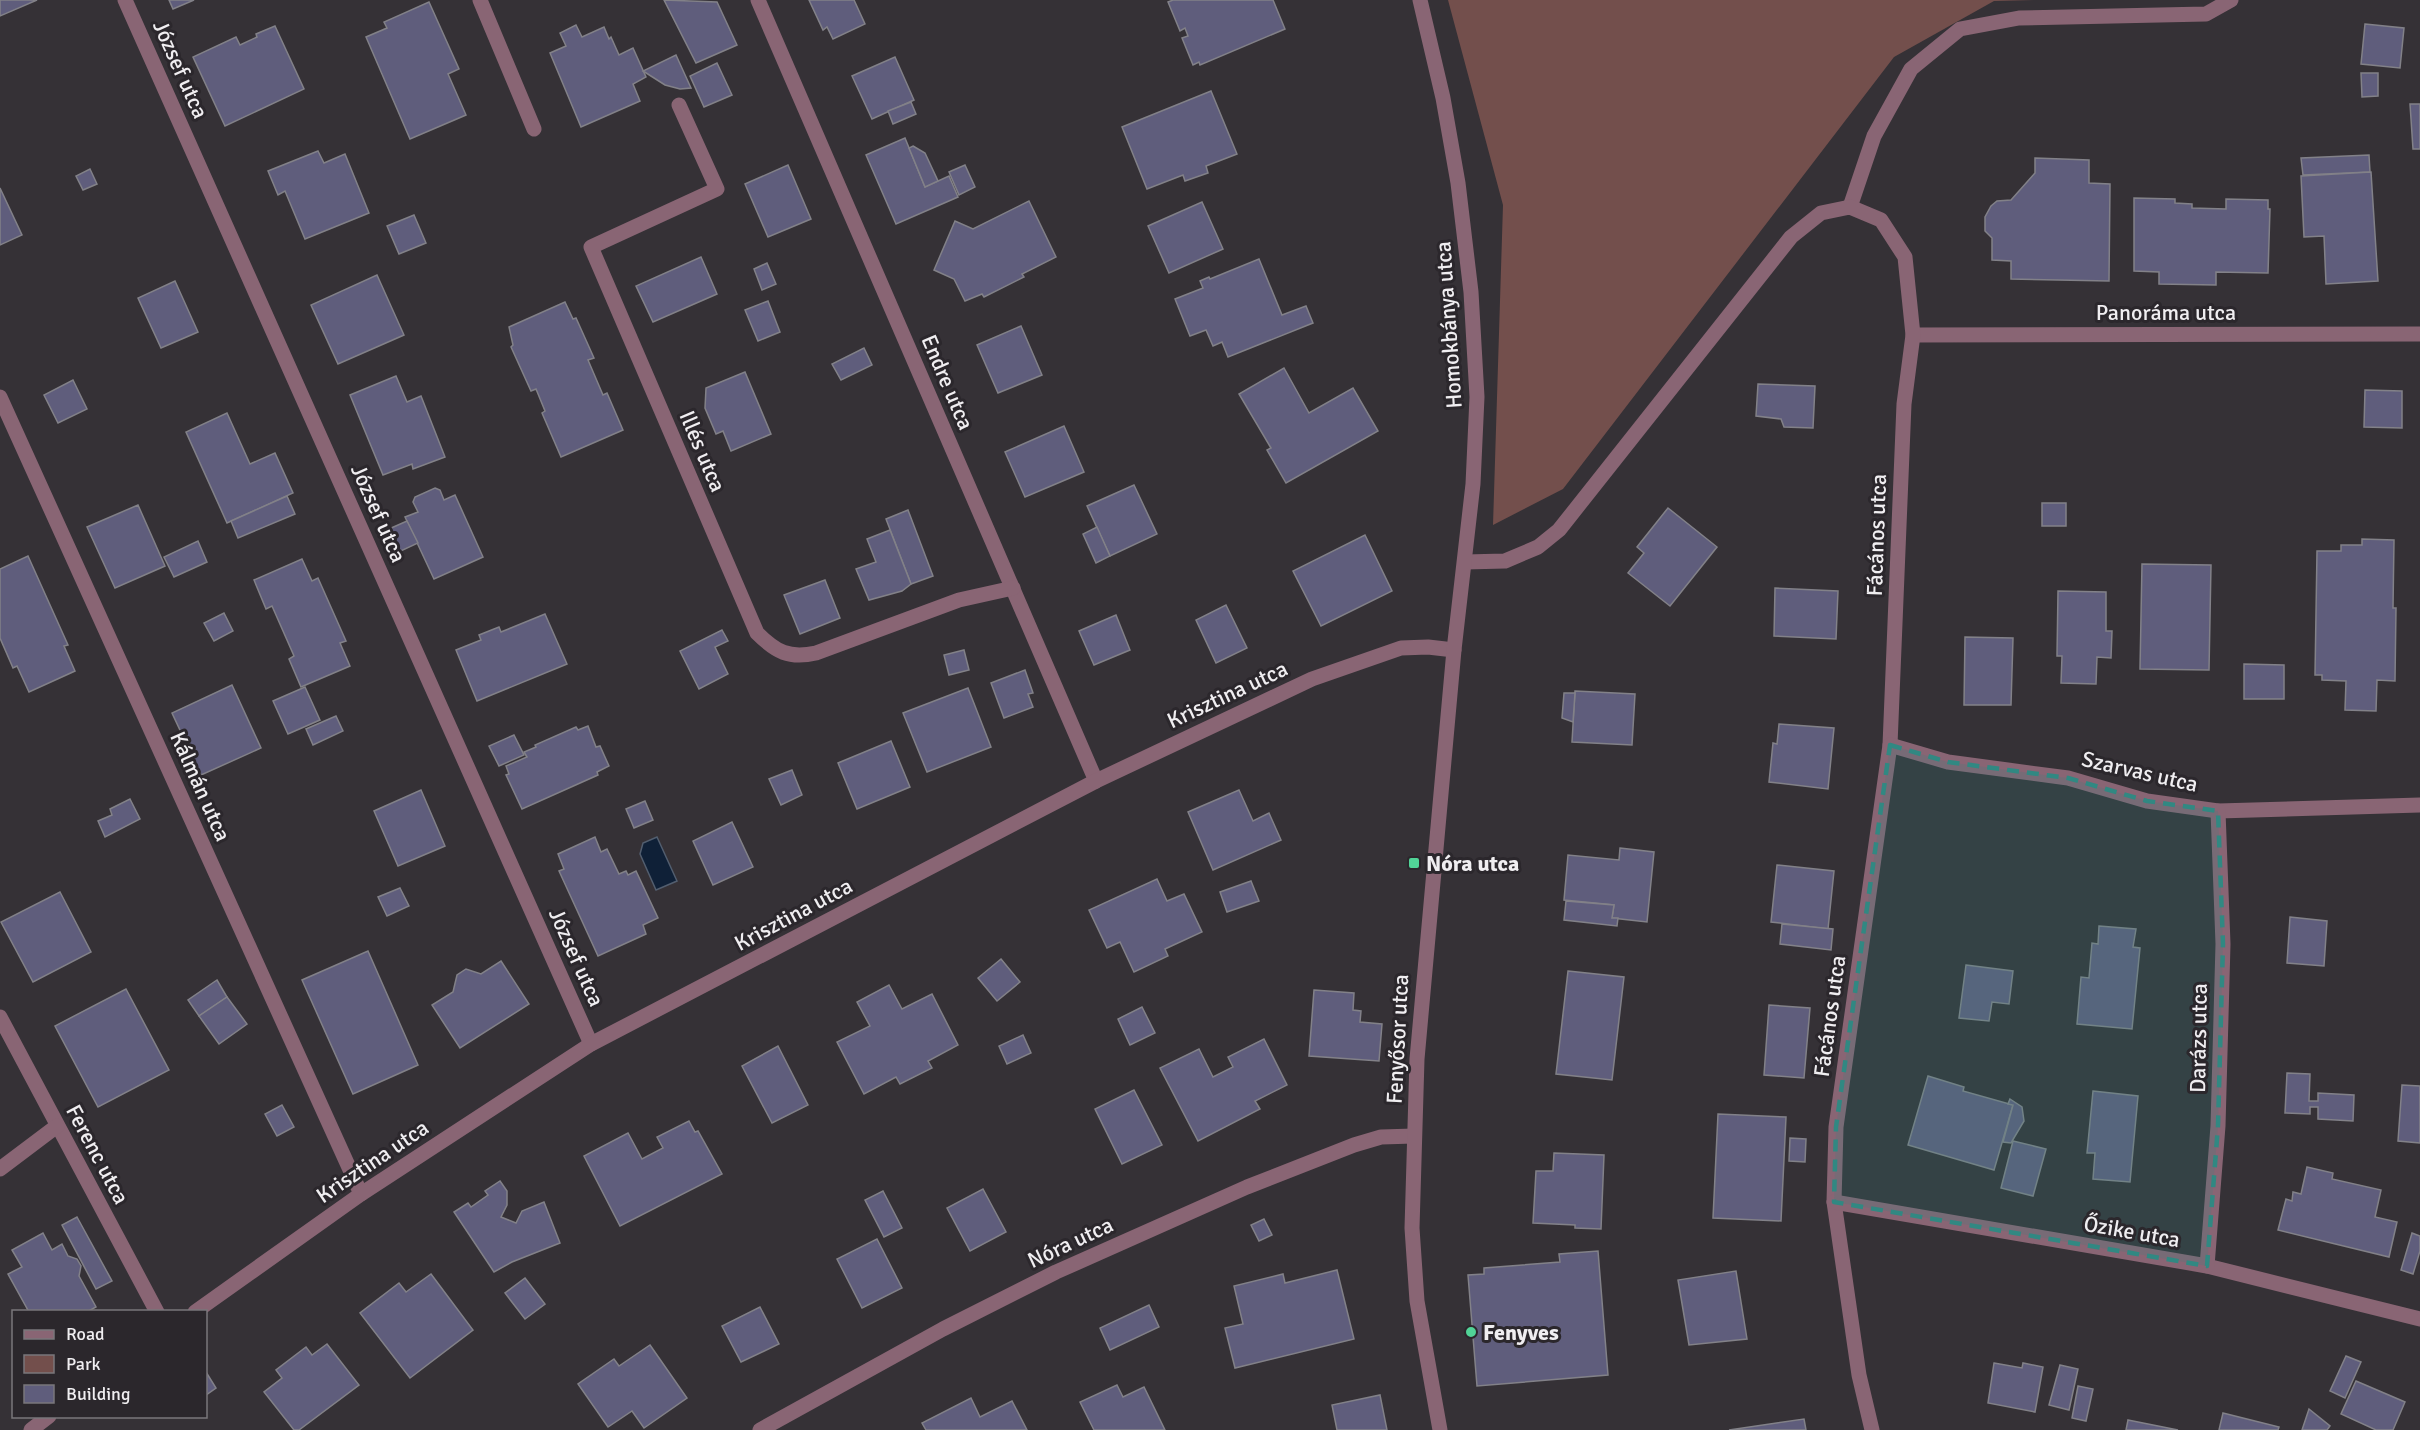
<svg xmlns="http://www.w3.org/2000/svg" width="2420" height="1430" font-family="Signika,sans-serif">
<style>
.green{fill:#734f4c}
.water{fill:#0f2037;stroke:#525e6f;stroke-width:1.5}
.building{fill:#5f5d7c;stroke:#828188;stroke-width:1.5}
.lines{fill:none;stroke-linecap:round;stroke-linejoin:round}
.minor{stroke:#896574;stroke-width:15}
.tertiary{stroke:#896574;stroke-width:15}
.marked{fill:#318882;fill-opacity:0.2;stroke:#318882;stroke-width:4.5;stroke-dasharray:12 8;stroke-linejoin:round}
.poi-dot{fill:#51d397;stroke:#2b272c;stroke-width:2}
.labels{text-anchor:middle;stroke-width:6;stroke-linejoin:round;paint-order:stroke}
.street-label{font-size:22px;fill:#f0eef1;stroke:#2b272c}
.poi-label{font-size:22px;font-weight:bold;fill:#f0eef1;stroke:#2b272c;text-anchor:start}
</style>
<rect width="100%" height="100%" fill="#353136"/>
<polygon class="green" points="1448,0 2037,0 1994,1 1894,57 1563,489 1493,525 1503,205"/>
<polygon class="water" points="657,837 677,881 656,890 640,854 643,843"/>
<g class="building">
<polygon points="0,0 37,0 0,16"/>
<polygon points="169,0 194,0 173,9"/>
<polygon points="664,0 717,2 737,45 696,63"/>
<polygon points="809,0 854,0 865,24 833,39 827,27 823,30"/>
<polygon points="1173,0 1273,0 1285,29 1200,65 1199,62 1193,65 1182,38 1188,36 1185,28 1180,31 1168,2"/>
<polygon points="429,2 459,69 448,74 466,115 410,139 366,37 387,28 384,22"/>
<polygon points="2365,24 2404,28 2400,68 2361,64"/>
<polygon points="576,25 582,37 604,27 609,39 611,37 619,55 633,48 646,77 633,84 640,101 581,127 550,53 566,46 560,33"/>
<polygon points="275,26 304,89 225,126 193,57 236,37 240,45 257,37 256,34"/>
<polygon points="676,55 691,88 680,89 665,85 643,71"/>
<polygon points="895,57 914,100 872,119 852,76"/>
<polygon points="717,63 732,95 704,107 690,76"/>
<polygon points="2361,73 2378,73 2378,96 2362,97"/>
<polygon points="1211,91 1237,154 1206,166 1208,173 1185,181 1183,175 1147,189 1122,127"/>
<polygon points="911,102 916,114 893,124 888,111"/>
<polygon points="2410,104 2420,104 2420,149 2413,149"/>
<polygon points="905,138 925,187 949,176 958,197 896,224 866,155"/>
<polygon points="913,146 925,153 938,181 925,187 909,148"/>
<polygon points="318,151 324,163 345,154 369,213 305,239 285,191 278,195 268,171"/>
<polygon points="2369,155 2370,172 2303,175 2301,158"/>
<polygon points="2035,158 2089,160 2089,183 2110,184 2109,281 2011,279 2011,261 1992,260 1992,238 1985,231 1985,217 1991,206 1997,201 2011,200 2035,173"/>
<polygon points="788,165 811,219 768,237 745,184"/>
<polygon points="965,165 975,187 959,195 949,172"/>
<polygon points="90,169 97,184 83,190 76,176"/>
<polygon points="2371,172 2378,281 2326,284 2324,236 2304,237 2301,176"/>
<polygon points="0,188 22,235 0,245"/>
<polygon points="2134,198 2175,199 2175,203 2192,204 2192,208 2226,209 2226,199 2268,200 2268,209 2270,209 2268,273 2216,272 2216,285 2159,284 2159,272 2134,271"/>
<polygon points="1029,201 1056,257 1022,274 1024,277 984,297 982,294 965,301 954,279 934,270 955,221 973,229"/>
<polygon points="1202,202 1223,249 1169,273 1148,226"/>
<polygon points="414,215 426,243 399,254 387,226"/>
<polygon points="701,257 717,294 653,322 636,286"/>
<polygon points="1259,259 1282,315 1306,306 1313,323 1228,357 1222,342 1213,346 1206,330 1190,336 1175,299 1203,288 1200,281 1209,277 1210,279"/>
<polygon points="767,263 776,284 762,290 754,269"/>
<polygon points="377,275 404,335 338,364 311,305"/>
<polygon points="175,281 198,332 161,348 138,298"/>
<polygon points="768,301 780,332 758,341 745,310"/>
<polygon points="565,302 573,319 576,318 594,358 588,360 603,395 607,393 623,430 561,457 542,413 545,411 536,389 531,391 511,347 513,345 509,327"/>
<polygon points="1021,326 1042,375 998,393 977,345"/>
<polygon points="864,348 872,365 841,380 832,364"/>
<polygon points="1284,368 1309,413 1353,388 1378,431 1286,483 1267,450 1271,448 1239,394"/>
<polygon points="745,372 771,434 731,451 723,431 716,434 705,408 706,388"/>
<polygon points="396,376 407,402 421,396 445,457 413,469 412,464 383,475 350,395"/>
<polygon points="73,380 87,409 58,423 44,395"/>
<polygon points="1758,384 1815,386 1813,428 1784,427 1781,419 1756,416"/>
<polygon points="2365,390 2402,391 2402,428 2364,427"/>
<polygon points="227,413 250,464 275,453 293,493 227,523 186,432"/>
<polygon points="1064,426 1084,472 1025,497 1005,452"/>
<polygon points="1134,485 1157,534 1110,556 1087,506"/>
<polygon points="435,488 440,490 444,500 455,495 483,557 434,579 405,517 418,512 413,502 415,497"/>
<polygon points="287,496 295,514 238,538 231,521"/>
<rect x="2042" y="503" width="24" height="23"/>
<polygon points="138,505 165,566 115,588 87,527"/>
<polygon points="1668,508 1717,547 1670,606 1628,573 1644,553 1637,547"/>
<polygon points="908,510 933,576 911,584 886,519"/>
<polygon points="407,521 418,543 390,556 380,533"/>
<polygon points="1097,527 1110,556 1096,563 1083,534"/>
<polygon points="890,530 911,584 902,591 869,600 856,569 876,562 867,539"/>
<polygon points="1365,535 1392,591 1321,626 1293,571"/>
<polygon points="2362,539 2394,540 2393,608 2396,608 2395,681 2377,680 2376,711 2345,710 2346,681 2322,680 2322,675 2315,675 2317,551 2341,551 2341,545 2362,545"/>
<polygon points="198,541 207,562 174,577 164,557"/>
<polygon points="28,556 68,645 64,646 75,671 29,692 17,666 13,668 0,638 0,569"/>
<polygon points="302,559 312,581 318,578 346,641 340,643 350,666 301,687 289,659 294,656 272,606 266,609 254,580"/>
<polygon points="2142,564 2211,565 2209,670 2140,669"/>
<polygon points="825,580 840,618 800,634 784,595"/>
<polygon points="1775,588 1838,591 1836,639 1774,636"/>
<polygon points="2058,591 2106,592 2106,631 2112,631 2111,658 2097,657 2096,684 2061,683 2062,656 2057,656"/>
<polygon points="1226,605 1247,648 1216,663 1196,620"/>
<polygon points="224,613 233,631 214,641 204,623"/>
<polygon points="545,614 567,664 477,701 456,650 481,640 479,635 499,627 501,632"/>
<polygon points="1116,615 1130,650 1094,665 1079,631"/>
<polygon points="722,630 728,641 715,647 728,674 699,689 680,651"/>
<polygon points="1965,637 2013,638 2011,705 1964,705"/>
<polygon points="964,650 969,670 949,675 944,655"/>
<polygon points="2244,664 2284,665 2284,699 2244,699"/>
<polygon points="1025,670 1033,693 1028,694 1033,707 1004,718 991,683"/>
<polygon points="232,685 261,748 201,775 172,713"/>
<polygon points="305,687 320,720 288,734 273,701"/>
<polygon points="968,688 991,747 927,772 903,713"/>
<polygon points="1575,691 1635,694 1632,745 1572,742"/>
<polygon points="1564,693 1575,693 1573,722 1562,718"/>
<polygon points="336,716 343,731 313,745 306,729"/>
<polygon points="1779,724 1834,728 1828,789 1769,782 1773,743 1777,744"/>
<polygon points="588,726 596,747 600,746 609,766 597,772 598,775 522,809 506,775 509,774 506,766 527,757 524,752 536,747 535,745 576,727 578,730"/>
<polygon points="514,735 524,755 499,766 489,746"/>
<polygon points="891,741 910,787 857,809 838,763"/>
<polygon points="792,770 802,795 781,805 769,779"/>
<polygon points="421,790 445,846 398,866 374,811"/>
<polygon points="1239,790 1253,821 1269,813 1281,840 1213,870 1188,812"/>
<polygon points="130,799 140,819 105,837 98,821 112,815 110,809"/>
<polygon points="645,801 653,820 634,828 626,809"/>
<polygon points="732,822 753,867 713,885 693,841"/>
<polygon points="595,837 601,852 607,849 619,874 626,871 628,875 636,871 658,918 643,925 646,934 598,956 559,871 564,869 558,854"/>
<polygon points="1620,848 1654,852 1647,922 1612,918 1614,905 1564,900 1568,855 1619,860"/>
<polygon points="1777,865 1834,871 1828,929 1771,922"/>
<polygon points="1157,879 1167,901 1184,894 1202,932 1165,949 1168,956 1134,972 1120,942 1107,948 1089,910"/>
<polygon points="1251,881 1259,901 1227,912 1220,892"/>
<polygon points="400,888 409,906 387,916 378,897"/>
<polygon points="60,892 91,952 33,982 1,922"/>
<polygon points="1566,901 1614,905 1612,918 1618,918 1617,926 1564,920"/>
<polygon points="2290,917 2327,921 2324,966 2287,963"/>
<polygon points="1782,924 1833,929 1831,950 1780,944"/>
<polygon points="2099,926 2136,929 2133,947 2140,948 2132,1029 2077,1024 2081,977 2089,978 2092,943 2098,944"/>
<polygon points="368,951 418,1065 353,1094 302,980"/>
<polygon points="1001,959 1020,982 997,1001 978,978"/>
<polygon points="501,961 529,1004 460,1048 432,1005 453,992 457,975 466,969 481,974"/>
<polygon points="1966,965 2013,971 2009,1004 1992,1002 1989,1021 1959,1018"/>
<polygon points="1568,971 1624,977 1612,1080 1556,1074"/>
<polygon points="217,980 227,997 199,1016 188,1000"/>
<polygon points="889,985 902,1009 932,994 958,1045 928,1061 932,1068 900,1084 896,1077 864,1094 837,1042 870,1026 857,1002"/>
<polygon points="126,989 169,1070 98,1107 55,1026"/>
<polygon points="1314,990 1354,993 1353,1010 1361,1011 1360,1022 1382,1024 1379,1061 1309,1056"/>
<polygon points="227,997 247,1024 219,1044 199,1016"/>
<polygon points="1769,1005 1810,1008 1804,1078 1764,1075"/>
<polygon points="1142,1007 1155,1033 1130,1045 1118,1019"/>
<polygon points="1023,1035 1031,1053 1007,1064 999,1046"/>
<polygon points="1264,1039 1287,1085 1255,1101 1260,1109 1198,1141 1160,1068 1199,1049 1213,1077 1233,1067 1228,1057"/>
<polygon points="778,1046 808,1105 772,1123 742,1066"/>
<polygon points="2287,1073 2310,1074 2309,1101 2318,1101 2318,1093 2354,1095 2353,1121 2318,1119 2318,1107 2310,1107 2310,1114 2285,1113"/>
<polygon points="1928,1076 1964,1087 1963,1091 2013,1105 1994,1170 1908,1145"/>
<polygon points="2402,1085 2420,1086 2420,1143 2398,1141"/>
<polygon points="1134,1090 1162,1145 1122,1164 1095,1109"/>
<polygon points="2093,1091 2138,1096 2130,1182 2093,1179 2095,1153 2087,1153"/>
<polygon points="2010,1099 2022,1107 2024,1121 2011,1143 2003,1142 2013,1105 2008,1104"/>
<polygon points="282,1105 294,1127 277,1136 265,1114"/>
<polygon points="1718,1114 1786,1117 1781,1221 1713,1218"/>
<polygon points="689,1121 695,1132 698,1131 722,1174 620,1226 584,1156 628,1133 642,1159 663,1148 657,1137"/>
<polygon points="1790,1138 1806,1139 1805,1162 1789,1161"/>
<polygon points="2013,1141 2046,1149 2033,1196 2001,1188"/>
<polygon points="1554,1153 1604,1155 1601,1229 1575,1228 1575,1225 1533,1223 1536,1171 1553,1171"/>
<polygon points="2307,1167 2333,1173 2332,1179 2381,1190 2375,1217 2397,1222 2389,1257 2278,1230 2286,1199 2292,1201 2293,1192 2301,1194"/>
<polygon points="500,1181 507,1191 507,1205 501,1217 516,1223 522,1211 544,1202 560,1243 512,1262 494,1272 454,1212 468,1203 471,1207 488,1195 485,1191"/>
<polygon points="983,1189 1006,1232 970,1251 947,1208"/>
<polygon points="883,1191 902,1228 884,1237 865,1200"/>
<polygon points="77,1217 112,1281 96,1289 62,1225"/>
<polygon points="1264,1219 1272,1235 1259,1241 1251,1225"/>
<polygon points="43,1233 52,1250 62,1244 68,1256 77,1259 81,1266 79,1276 96,1307 87,1312 29,1312 8,1274 22,1267 12,1250"/>
<polygon points="2412,1233 2420,1236 2420,1251 2413,1274 2401,1270"/>
<polygon points="877,1239 902,1288 862,1308 837,1259"/>
<polygon points="1598,1251 1608,1375 1477,1386 1468,1275 1484,1274 1484,1268 1560,1262 1559,1254"/>
<polygon points="1337,1270 1354,1339 1235,1368 1225,1328 1243,1324 1234,1286 1283,1274 1285,1283"/>
<polygon points="1736,1271 1747,1339 1689,1345 1678,1280"/>
<polygon points="431,1274 473,1330 410,1378 360,1313 399,1283 406,1292"/>
<polygon points="525,1278 545,1304 525,1319 505,1293"/>
<polygon points="1149,1305 1159,1327 1110,1350 1100,1328"/>
<polygon points="760,1307 779,1344 741,1362 722,1326"/>
<polygon points="327,1344 359,1385 299,1430 294,1430 264,1392 282,1378 276,1370 306,1347 312,1355"/>
<polygon points="650,1345 687,1398 644,1428 632,1411 608,1427 578,1384 614,1359 619,1366"/>
<polygon points="2346,1356 2361,1362 2345,1398 2330,1391"/>
<polygon points="1994,1363 2022,1368 2023,1363 2043,1367 2035,1412 1988,1403"/>
<polygon points="2060,1365 2078,1369 2069,1410 2049,1405"/>
<polygon points="206,1372 216,1388 206,1395"/>
<polygon points="2356,1381 2405,1402 2393,1430 2376,1430 2341,1414"/>
<polygon points="1117,1385 1123,1397 1144,1387 1165,1430 1094,1430 1080,1402"/>
<polygon points="2078,1386 2093,1389 2086,1421 2072,1418"/>
<polygon points="1380,1395 1387,1430 1337,1430 1332,1405"/>
<polygon points="971,1398 980,1417 1012,1401 1027,1430 926,1430 922,1423"/>
<polygon points="2309,1409 2330,1426 2327,1430 2302,1430"/>
<polygon points="2223,1413 2279,1427 2278,1430 2219,1430"/>
<polygon points="1804,1419 1806,1430 1729,1430"/>
<polygon points="2128,1420 2178,1430 2126,1430"/>
</g>
<g class="lines">
<g class="minor">
<polyline points="125,0 591,1044"/>
<polyline points="480,0 534,129"/>
<polyline points="758,0 1096,781"/>
<path d="M 679,105 L 717,189 L 591,247 L 757,633 C 776,652 789,659 816,653 L 959,600 L 1013,588"/>
<polyline points="1850,207 1874,136 1911,69 1960,29 2019,18 2206,14 2231,0"/>
<polyline points="1913,335 2420,334"/>
<polyline points="0,397 361,1194"/>
<polyline points="1465,562 1505,561 1538,547 1559,530 1791,237 1821,213 1850,207 1881,220 1905,257 1913,335 1904,404 1890,745 1836,1127 1834,1202 1859,1375 1872,1430"/>
<polyline points="1890,745 1948,762 2068,778 2147,801 2218,811 2420,805"/>
<polyline points="0,1017 157,1312"/>
<polyline points="0,1169 57,1126"/>
<polyline points="1834,1202 2207,1266 2420,1319"/>
<polyline points="2207,1266 2218,1126 2223,944 2218,811"/>
<polyline points="195,1312 361,1194 591,1044 1096,781 1312,679 1401,648 1428,647 1454,650"/>
<polyline points="31,1430 49,1416"/>
<polyline points="760,1430 943,1329 1056,1272 1247,1187 1354,1145 1381,1137 1414,1136"/>
</g>
<polyline class="tertiary" points="1420,0 1443,98 1458,183 1471,292 1477,397 1473,484 1454,650 1417,1059 1412,1228 1417,1301 1440,1430"/>
</g>
<path class="marked" d="M 1890,745 L 1948,762 L 2068,778 L 2147,801 L 2218,811 L 2223,944 L 2218,1126 L 2207,1266 L 1834,1202 L 1836,1127 Z"/>
<g class="poi-dot">
<rect x="1408" y="857" width="12" height="12" rx="3"/>
<circle cx="1471" cy="1332" r="6"/>
</g>
<g class="labels">
<g class="street-label">
<text transform="translate(181 69) rotate(66)" y="8">József utca</text>
<text x="2166" y="320">Panoráma utca</text>
<text transform="translate(1448 325) rotate(-94)" y="8">Homokbánya utca</text>
<text transform="translate(948 382) rotate(67)" y="8">Endre utca</text>
<text transform="translate(703 451) rotate(67)" y="8">Illés utca</text>
<text transform="translate(379 513) rotate(66)" y="8">József utca</text>
<text transform="translate(1876 535) rotate(-88)" y="8">Fácános utca</text>
<text transform="translate(1227 694) rotate(-25)" y="8">Krisztina utca</text>
<text transform="translate(2140 771) rotate(13)" y="8">Szarvas utca</text>
<text transform="translate(201 786) rotate(66)" y="8">Kálmán utca</text>
<text transform="translate(793 914) rotate(-28)" y="8">Krisztina utca</text>
<text transform="translate(577 957) rotate(66)" y="8">József utca</text>
<text transform="translate(1829 1016) rotate(-82)" y="8">Fácános utca</text>
<text transform="translate(2198 1038) rotate(-89)" y="8">Darázs utca</text>
<text transform="translate(1397 1039) rotate(-87)" y="8">Fenyősor utca</text>
<text transform="translate(98 1154) rotate(62)" y="8">Ferenc utca</text>
<text transform="translate(372 1161) rotate(-34)" y="8">Krisztina utca</text>
<text transform="translate(2132 1231) rotate(10)" y="8">Őzike utca</text>
<text transform="translate(1070 1242) rotate(-25)" y="8">Nóra utca</text>
</g>
<g class="poi-label">
<text x="1426" y="871">Nóra utca</text>
<text x="1483" y="1340">Fenyves</text>
</g>
</g>
<rect x="12" y="1310" width="195" height="108" fill="#2b272c" stroke="#7a777b" stroke-width="1.5"/>
<rect x="24" y="1330" width="30" height="9" fill="#896574" stroke="#7a777b" stroke-width="1.5"/>
<text x="66" y="1340" font-size="18" fill="#f0eef1">Road</text>
<rect x="24" y="1355" width="30" height="18" fill="#734f4c" stroke="#7a777b" stroke-width="1.5"/>
<text x="66" y="1370" font-size="18" fill="#f0eef1">Park</text>
<rect x="24" y="1385" width="30" height="18" fill="#5f5d7c" stroke="#7a777b" stroke-width="1.5"/>
<text x="66" y="1400" font-size="18" fill="#f0eef1">Building</text>
</svg>
